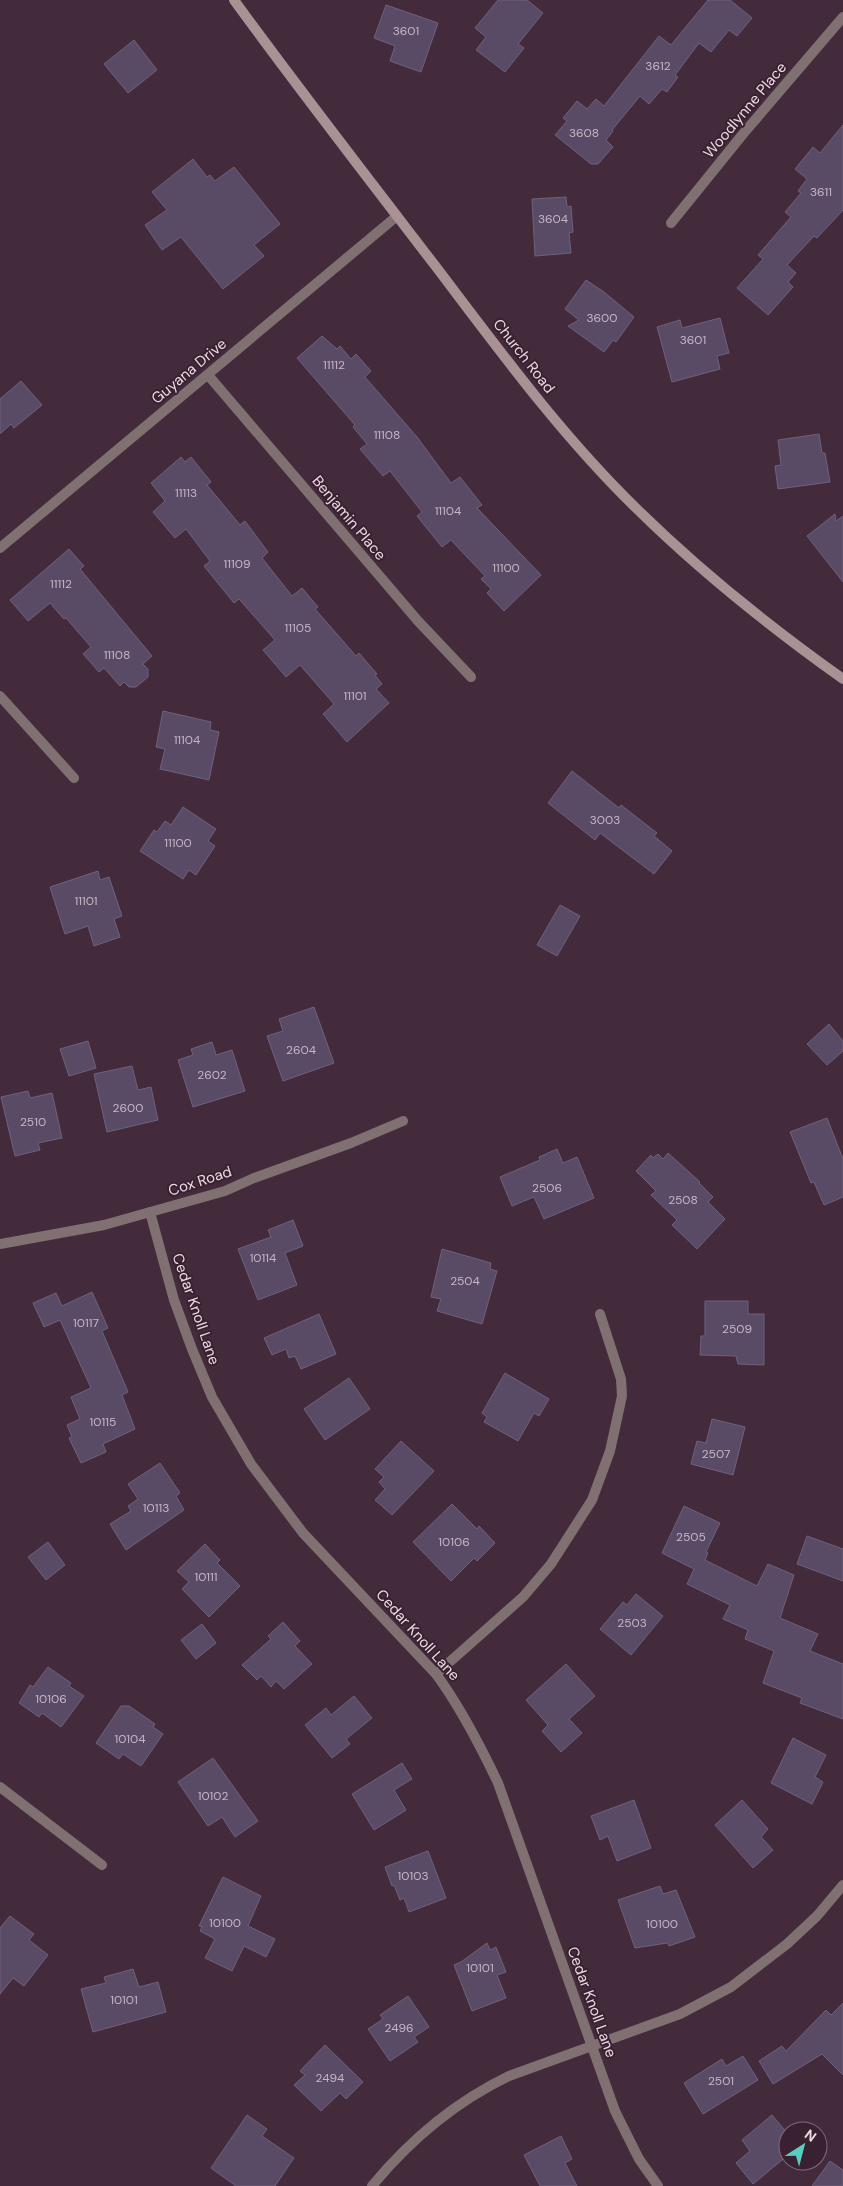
<svg xmlns="http://www.w3.org/2000/svg" width="843" height="2186" font-family="'DM Sans',sans-serif">
<style>
.building{fill:#594b65;stroke:#6f617c}
.lines{fill:none;stroke-linecap:round;stroke-linejoin:round}
.street{stroke:#807072;stroke-width:10}
.secondary{stroke:#aa9194;stroke-width:10}
.labels{text-anchor:middle;stroke-width:4;stroke-linejoin:round;paint-order:stroke}
.number-label{font-size:12px;fill:#c6b6c4}
.street-label{font-size:15px;fill:#ead9e3;stroke:#3a2132}
</style>
<rect width="100%" height="100%" fill="#442b3c"/>
<g class="building">
<polygon points="498,0 527,0 543,13 518,44 524,48 505,72 476,50 486,37 475,28"/>
<polygon points="708,0 730,0 752,18 737,36 729,30 711,52 699,43 675,75 678,77 667,92 662,89 649,104 640,96 612,130 613,131 606,140 613,147 598,164 591,164 555,135 567,121 563,118 577,101 587,109 596,99 604,106 659,36 671,45"/>
<polygon points="386,5 438,23 421,72 390,61 395,46 374,38"/>
<polygon points="134,40 157,70 128,93 104,64"/>
<polygon points="843,125 843,210 817,238 814,236 787,265 796,273 788,282 793,287 768,315 737,288 763,259 758,255 791,217 785,212 801,193 798,191 807,179 795,169 813,147 820,153"/>
<polygon points="193,159 207,177 210,175 215,181 234,167 280,224 254,245 264,256 223,289 181,237 162,250 145,225 167,210 152,192"/>
<polygon points="566,197 567,207 571,206 573,232 569,233 571,253 535,256 532,199"/>
<polygon points="586,280 604,292 634,317 616,342 613,340 604,352 568,326 579,320 565,309"/>
<polygon points="720,318 729,353 717,356 720,369 672,382 657,327 680,320 682,328"/>
<polygon points="322,336 337,349 340,346 351,359 356,354 371,371 365,377 417,437 451,483 460,477 482,505 477,508 541,575 504,611 487,593 491,589 481,579 485,576 451,540 442,547 417,516 422,512 390,471 383,476 360,449 367,444 353,427 355,425 297,358"/>
<polygon points="21,381 42,405 14,428 11,424 0,434 0,399"/>
<polygon points="819,434 822,453 825,453 830,482 778,489 775,466 781,465 778,440"/>
<polygon points="181,457 185,462 191,457 211,482 207,485 240,525 245,521 268,552 262,558 292,596 302,588 318,607 315,609 356,656 359,653 377,674 375,675 382,684 376,689 389,703 347,742 323,714 334,704 300,665 286,677 263,650 275,640 239,599 234,603 204,566 210,561 186,529 175,538 153,512 165,501 151,483"/>
<polygon points="835,514 836,521 843,516 843,582 807,536"/>
<polygon points="69,549 84,566 80,569 152,656 143,664 148,669 148,677 136,687 129,687 124,682 120,686 104,668 99,672 83,654 91,647 66,618 64,619 50,603 28,621 10,600"/>
<polygon points="163,711 211,722 210,730 219,732 209,780 160,769 165,749 156,747"/>
<polygon points="572,771 619,808 621,805 657,833 654,836 672,851 654,874 600,833 595,840 548,803"/>
<polygon points="183,807 216,829 208,841 215,846 196,875 189,870 183,879 140,851 154,830 157,832 165,821 171,825"/>
<polygon points="98,871 100,880 109,877 122,916 114,919 120,937 94,946 88,926 65,934 50,887"/>
<polygon points="560,905 580,916 557,956 537,945"/>
<polygon points="314,1007 334,1063 283,1081 267,1036 283,1031 279,1019"/>
<polygon points="829,1024 843,1041 843,1051 827,1065 807,1044"/>
<polygon points="88,1041 96,1068 69,1076 60,1049"/>
<polygon points="212,1042 216,1055 232,1050 245,1091 193,1107 178,1060 193,1055 191,1049"/>
<polygon points="132,1066 138,1090 151,1087 158,1120 107,1132 94,1074"/>
<polygon points="28,1091 30,1098 52,1093 62,1138 38,1143 40,1150 15,1156 1,1097"/>
<polygon points="827,1118 843,1159 843,1197 824,1205 814,1182 811,1183 790,1132"/>
<polygon points="557,1149 563,1163 577,1157 594,1198 544,1219 534,1197 512,1206 500,1177 540,1160 539,1157"/>
<polygon points="668,1153 700,1182 699,1183 713,1197 708,1202 725,1219 697,1249 672,1225 677,1220 651,1195 656,1191 636,1171 651,1155 653,1158 658,1154 663,1159"/>
<polygon points="293,1220 303,1246 285,1253 297,1285 258,1300 238,1249 271,1237 268,1230"/>
<polygon points="442,1249 491,1263 490,1269 497,1271 482,1324 437,1311 441,1299 431,1297"/>
<polygon points="92,1292 108,1328 102,1331 128,1392 122,1395 135,1429 103,1444 106,1452 81,1463 69,1438 72,1437 67,1425 80,1419 71,1397 91,1388 60,1320 44,1327 33,1303 56,1293 62,1306"/>
<polygon points="705,1301 748,1301 748,1314 764,1314 764,1365 738,1364 736,1356 700,1355 701,1336 705,1336"/>
<polygon points="319,1314 336,1354 301,1369 295,1356 289,1358 286,1349 272,1355 264,1338"/>
<polygon points="505,1373 549,1399 539,1416 534,1413 518,1441 484,1422 487,1417 482,1413"/>
<polygon points="349,1378 370,1409 325,1440 304,1409"/>
<polygon points="712,1419 745,1427 733,1475 691,1464 697,1441 706,1443"/>
<polygon points="401,1441 434,1471 392,1515 375,1500 385,1489 379,1482 384,1477 375,1469"/>
<polygon points="160,1463 180,1493 176,1496 184,1510 126,1550 110,1524 131,1511 128,1506 138,1499 128,1484"/>
<polygon points="452,1504 477,1529 479,1526 495,1543 477,1561 474,1558 451,1581 413,1542"/>
<polygon points="684,1506 720,1523 706,1552 708,1553 705,1560 757,1586 768,1564 794,1575 780,1618 818,1634 810,1651 843,1664 843,1719 800,1703 802,1698 763,1683 774,1651 745,1639 748,1630 723,1619 730,1605 687,1584 694,1569 662,1553"/>
<polygon points="807,1536 843,1549 843,1581 797,1564"/>
<polygon points="48,1542 65,1565 46,1580 28,1557"/>
<polygon points="205,1544 220,1560 217,1563 240,1586 209,1617 182,1589 189,1582 177,1571"/>
<polygon points="636,1594 663,1616 631,1655 600,1629 623,1602 627,1605"/>
<polygon points="283,1622 300,1641 295,1646 312,1664 284,1689 276,1681 271,1687 261,1676 257,1680 242,1665 271,1639 268,1636"/>
<polygon points="202,1624 216,1643 196,1659 181,1640"/>
<polygon points="566,1664 595,1696 569,1719 582,1733 561,1752 542,1731 548,1725 526,1700"/>
<polygon points="48,1667 71,1683 69,1686 84,1696 61,1727 42,1713 39,1717 19,1703 30,1685 33,1687"/>
<polygon points="354,1696 372,1718 346,1739 350,1744 332,1758 305,1725 326,1708 331,1715"/>
<polygon points="121,1706 129,1706 155,1724 153,1727 163,1734 141,1766 123,1754 119,1759 96,1743"/>
<polygon points="793,1738 826,1755 815,1777 823,1782 812,1804 771,1783"/>
<polygon points="213,1758 258,1821 235,1837 222,1817 208,1826 178,1782"/>
<polygon points="402,1763 412,1779 394,1790 406,1810 374,1830 352,1794"/>
<polygon points="634,1800 651,1848 617,1861 608,1836 600,1840 591,1816"/>
<polygon points="742,1800 768,1829 761,1837 773,1850 753,1868 715,1825"/>
<polygon points="428,1851 446,1898 409,1912 404,1898 400,1900 394,1885 392,1886 385,1867"/>
<polygon points="223,1877 261,1896 248,1926 275,1939 266,1957 244,1946 232,1971 205,1958 215,1939 200,1931 202,1927 199,1926"/>
<polygon points="660,1886 663,1894 676,1890 695,1937 669,1946 667,1943 635,1948 618,1900"/>
<polygon points="10,1916 34,1934 29,1940 48,1955 24,1986 13,1978 0,1994 0,1928"/>
<polygon points="487,1943 490,1950 496,1947 506,1972 497,1975 506,1998 472,2011 454,1965 461,1962"/>
<polygon points="133,1969 139,1987 158,1982 166,2012 93,2032 81,1989 106,1983 104,1977"/>
<polygon points="408,1996 429,2027 414,2037 418,2042 390,2061 368,2029 383,2019 380,2015"/>
<polygon points="843,2003 843,2075 822,2054 773,2084 759,2061 782,2046 786,2051 826,2010 831,2015"/>
<polygon points="325,2045 363,2082 346,2099 340,2093 321,2111 294,2085 305,2075 300,2071"/>
<polygon points="743,2056 758,2080 703,2114 684,2083 722,2059 726,2066"/>
<polygon points="247,2115 267,2129 262,2136 294,2158 275,2186 236,2186 211,2168"/>
<polygon points="772,2115 788,2134 788,2155 753,2184 736,2163 750,2151 742,2140"/>
<polygon points="561,2136 572,2159 565,2163 577,2186 540,2186 524,2155"/>
<polygon points="830,2161 843,2170 843,2186 812,2186"/>
</g>
<g class="lines">
<g class="street">
<polyline points="671,223 743,134 843,17"/>
<polyline points="208,375 418,621 471,677"/>
<polyline points="0,548 397,216"/>
<polyline points="0,696 74,778"/>
<path d="M 150,1212 L 174,1300 L 192,1349 L 212,1397 L 251,1464 L 303,1533 L 436,1674 C 461,1708 480,1745 498,1783 L 615,2111 L 639,2159 L 658,2186"/>
<polyline points="0,1244 104,1225 225,1191 254,1178 351,1143 403,1121"/>
<polyline points="436,1674 523,1597 551,1564 592,1500 610,1451 622,1396 621,1379 600,1314"/>
<polyline points="0,1787 102,1865"/>
<path d="M 372,2186 C 410,2140 455,2102 509,2076 L 680,2014 L 731,1987 L 787,1944 L 817,1916 L 843,1885"/>
</g>
<path class="secondary" d="M 234,0 C 301,92 371,182 440,272 C 502,354 563,437 637,509 C 701,572 770,627 843,679"/>
</g>
<g class="labels">
<g class="number-label">
<text x="406" y="35">3601</text>
<text x="658" y="70">3612</text>
<text x="584" y="137">3608</text>
<text x="821" y="196">3611</text>
<text x="553" y="223">3604</text>
<text x="602" y="322">3600</text>
<text x="693" y="344">3601</text>
<text x="334" y="369">11112</text>
<text x="387" y="439">11108</text>
<text x="186" y="497">11113</text>
<text x="448" y="515">11104</text>
<text x="237" y="568">11109</text>
<text x="506" y="572">11100</text>
<text x="61" y="588">11112</text>
<text x="298" y="632">11105</text>
<text x="117" y="659">11108</text>
<text x="355" y="700">11101</text>
<text x="187" y="744">11104</text>
<text x="605" y="824">3003</text>
<text x="178" y="847">11100</text>
<text x="86" y="905">11101</text>
<text x="301" y="1054">2604</text>
<text x="212" y="1079">2602</text>
<text x="128" y="1112">2600</text>
<text x="33" y="1126">2510</text>
<text x="547" y="1192">2506</text>
<text x="683" y="1204">2508</text>
<text x="263" y="1262">10114</text>
<text x="465" y="1285">2504</text>
<text x="86" y="1327">10117</text>
<text x="737" y="1333">2509</text>
<text x="103" y="1426">10115</text>
<text x="716" y="1458">2507</text>
<text x="156" y="1512">10113</text>
<text x="691" y="1541">2505</text>
<text x="454" y="1546">10106</text>
<text x="206" y="1581">10111</text>
<text x="632" y="1627">2503</text>
<text x="51" y="1703">10106</text>
<text x="130" y="1743">10104</text>
<text x="213" y="1800">10102</text>
<text x="413" y="1880">10103</text>
<text x="225" y="1927">10100</text>
<text x="662" y="1928">10100</text>
<text x="480" y="1972">10101</text>
<text x="124" y="2004">10101</text>
<text x="399" y="2032">2496</text>
<text x="330" y="2082">2494</text>
<text x="721" y="2085">2501</text>
</g>
<g class="street-label">
<text transform="translate(745 110) rotate(-50)" y="5">Woodlynne Place</text>
<text transform="translate(524 356) rotate(52)" y="5">Church Road</text>
<text transform="translate(189 371) rotate(-40)" y="5">Guyana Drive</text>
<text transform="translate(349 518) rotate(50)" y="5">Benjamin Place</text>
<text transform="translate(200 1181) rotate(-18)" y="5">Cox Road</text>
<text transform="translate(196 1309) rotate(71)" y="5">Cedar Knoll Lane</text>
<text transform="translate(418 1635) rotate(48)" y="5">Cedar Knoll Lane</text>
<text transform="translate(592 2002) rotate(70)" y="5">Cedar Knoll Lane</text>
</g>
</g>
<g transform="translate(803 2146) rotate(36)"><circle r="24" fill="#3a2132" stroke="#806b79"/>
<path d="M0-4L9 19L0 12L-9 19Z" fill="#57cec1"/>
<text y="-8" font-size="14" font-weight="bold" text-anchor="middle" fill="#ead9e3">N</text>
</g>
</svg>
